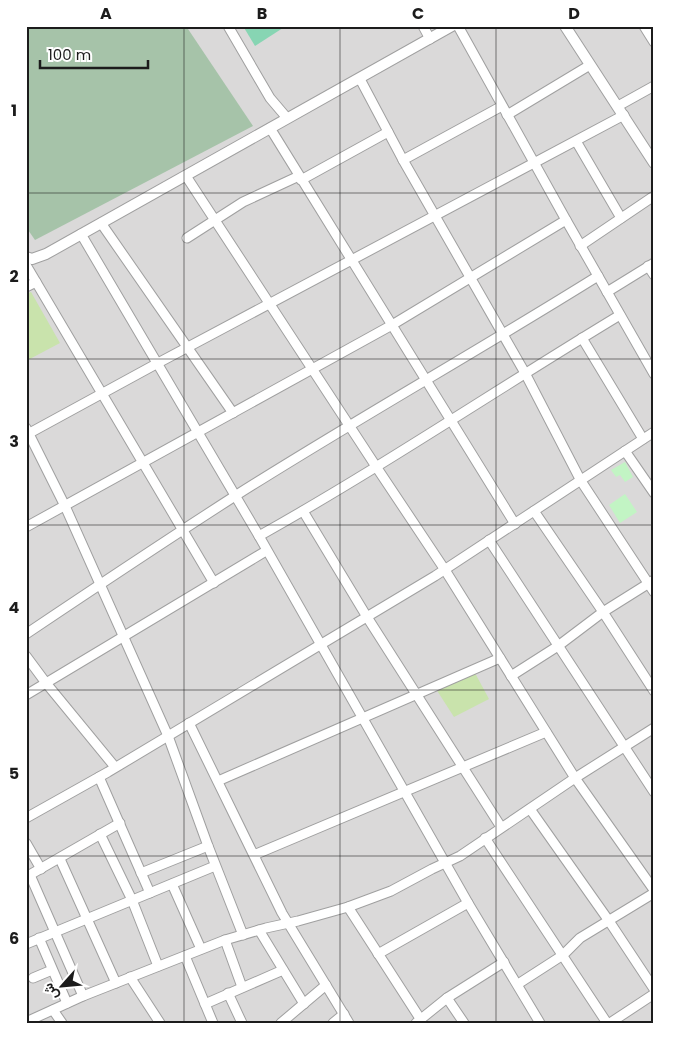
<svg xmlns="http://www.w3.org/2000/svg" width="680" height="1049" font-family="Poppins,Vazirmatn,sans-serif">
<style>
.residential{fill:#dad9d9}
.grass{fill:#c9e3ac}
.cemetery{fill:#a6c3a9}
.park{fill:#c2f4c4}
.pitch{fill:#87d5b3}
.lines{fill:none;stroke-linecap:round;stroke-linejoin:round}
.minor-casing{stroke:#a0a0a0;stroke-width:11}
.tertiary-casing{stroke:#a0a0a0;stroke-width:12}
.minor{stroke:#fff;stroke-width:9}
.tertiary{stroke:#fff;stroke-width:10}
.grid{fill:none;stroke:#1c1c1c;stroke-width:1;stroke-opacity:0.55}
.neatline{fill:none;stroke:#1c1c1c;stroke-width:2}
.grid-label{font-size:16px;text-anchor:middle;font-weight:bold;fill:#1c1c1c}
</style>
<rect width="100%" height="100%" fill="#ece9e2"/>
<rect class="residential" x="26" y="26" width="628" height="997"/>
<g class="grass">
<polygon points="31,292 60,343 26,361 26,294"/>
<polygon points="475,673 489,699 454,717 436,689"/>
</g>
<polygon class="cemetery" points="26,26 186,26 253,126 35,240 26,227"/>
<g class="park">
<polygon points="625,462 633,477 625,482 620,475 616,477 611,470"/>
<polygon points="625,494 637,512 620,523 609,505"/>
</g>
<polygon class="pitch" points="243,26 286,26 255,46"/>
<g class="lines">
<g class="minor-casing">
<g id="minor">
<polyline points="228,26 270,98 287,118"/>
<polyline points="423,26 430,39"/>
<polyline points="458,26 566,220 654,374"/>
<polyline points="644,26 654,42"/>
<polyline points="360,79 403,160 525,373 581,481 654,592"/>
<polyline points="618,106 654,86"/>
<polyline points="507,115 590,65"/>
<polyline points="270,128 515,524"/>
<polyline points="576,141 621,218"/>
<polyline points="403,160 502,106"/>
<polyline points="186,176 377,468 445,570 575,778 654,890"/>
<polyline points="301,180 388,132"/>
<polyline points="101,223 233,413"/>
<polyline points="81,234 259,536 468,903 540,1023"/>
<polyline points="187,238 243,202 299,176"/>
<polyline points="580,246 654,196"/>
<polyline points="26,265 214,583"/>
<polyline points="648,266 654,275"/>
<polyline points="26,287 36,282"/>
<polyline points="607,292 654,263"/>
<polyline points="582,338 643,439"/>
<polyline points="26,428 65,506 168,736 208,846 243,935"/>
<polyline points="26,435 158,363 624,115"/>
<polyline points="625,451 654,493"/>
<polyline points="303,511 367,617 501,827"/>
<polyline points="534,511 603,612 654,691"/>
<polyline points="26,527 392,325 566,220"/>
<path d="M 259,536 C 382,467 499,388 620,315"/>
<polyline points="489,540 654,792"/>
<path d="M 26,634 C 96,587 165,541 235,496 C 355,420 478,351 598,276"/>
<polyline points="26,656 46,683 115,767"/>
<polyline points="511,676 558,646 603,612 654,580"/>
<polyline points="26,695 266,551"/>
<polyline points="189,723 282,913 349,1023"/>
<polyline points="99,777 150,893"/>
<polyline points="218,781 500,658"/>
<polyline points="530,809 609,921 654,989"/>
<polyline points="26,818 108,772 435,576 654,432"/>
<polyline points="100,834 132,900 158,966"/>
<polyline points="485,838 607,1023"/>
<polyline points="26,843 41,869"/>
<polyline points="254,855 546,732"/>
<polyline points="60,859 116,983"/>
<polyline points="141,873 208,846"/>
<polyline points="30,875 83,996"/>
<polyline points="26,877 120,823"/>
<polyline points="172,884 201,949"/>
<polyline points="348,907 421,1020"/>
<polyline points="259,930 304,1004"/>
<polyline points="39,938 67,1003"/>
<polyline points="225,940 242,987"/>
<polyline points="26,944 215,866"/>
<polyline points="378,954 468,903"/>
<polyline points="185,956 213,1023"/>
<polyline points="130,977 160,1023"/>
<polyline points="33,978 52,970"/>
<polyline points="518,984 563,955 580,938 654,893"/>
<polyline points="228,993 242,1023"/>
<polyline points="447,998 464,1023"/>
<polyline points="205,1004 283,970"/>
<polyline points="53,1010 62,1023"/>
<polyline points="26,1022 83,996 225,940 266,928 298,921 348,907 391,891 432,869 460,856 575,778 654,728"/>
<polyline points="281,1023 326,985"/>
<polyline points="333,1023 344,1014"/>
<polyline points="416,1023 447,998 504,962"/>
<polyline points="610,1023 654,994"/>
</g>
</g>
<g class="tertiary-casing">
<g id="tertiary">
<polyline points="565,26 654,163"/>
<polyline points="26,257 32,259 46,254 452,26"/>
</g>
</g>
<use href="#minor" class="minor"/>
<use href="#tertiary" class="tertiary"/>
</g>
<path class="grid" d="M 184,26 L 184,1023M 340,26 L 340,1023M 496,26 L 496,1023M 26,193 L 654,193M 26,359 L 654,359M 26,525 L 654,525M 26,690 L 654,690M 26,856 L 654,856"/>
<rect width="680" height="1049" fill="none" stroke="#ffffff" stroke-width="55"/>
<g transform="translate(62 986) rotate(243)" stroke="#ffffff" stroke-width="4" paint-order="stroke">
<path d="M0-4L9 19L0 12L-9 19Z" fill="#1c1c1c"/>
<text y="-8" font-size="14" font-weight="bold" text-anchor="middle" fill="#1c1c1c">ش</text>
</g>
<path d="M40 60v8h108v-8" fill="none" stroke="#1c1c1c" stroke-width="2.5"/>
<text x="48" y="60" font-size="15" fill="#1c1c1c" stroke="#ffffff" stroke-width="4" paint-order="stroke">100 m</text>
<rect x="28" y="28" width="624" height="994" class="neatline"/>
<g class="grid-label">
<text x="106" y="19">A</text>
<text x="262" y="19">B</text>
<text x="418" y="19">C</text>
<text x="574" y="19">D</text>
<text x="14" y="116">1</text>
<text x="14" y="282">2</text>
<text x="14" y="447">3</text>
<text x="14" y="613">4</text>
<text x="14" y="779">5</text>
<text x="14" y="944">6</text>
</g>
</svg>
